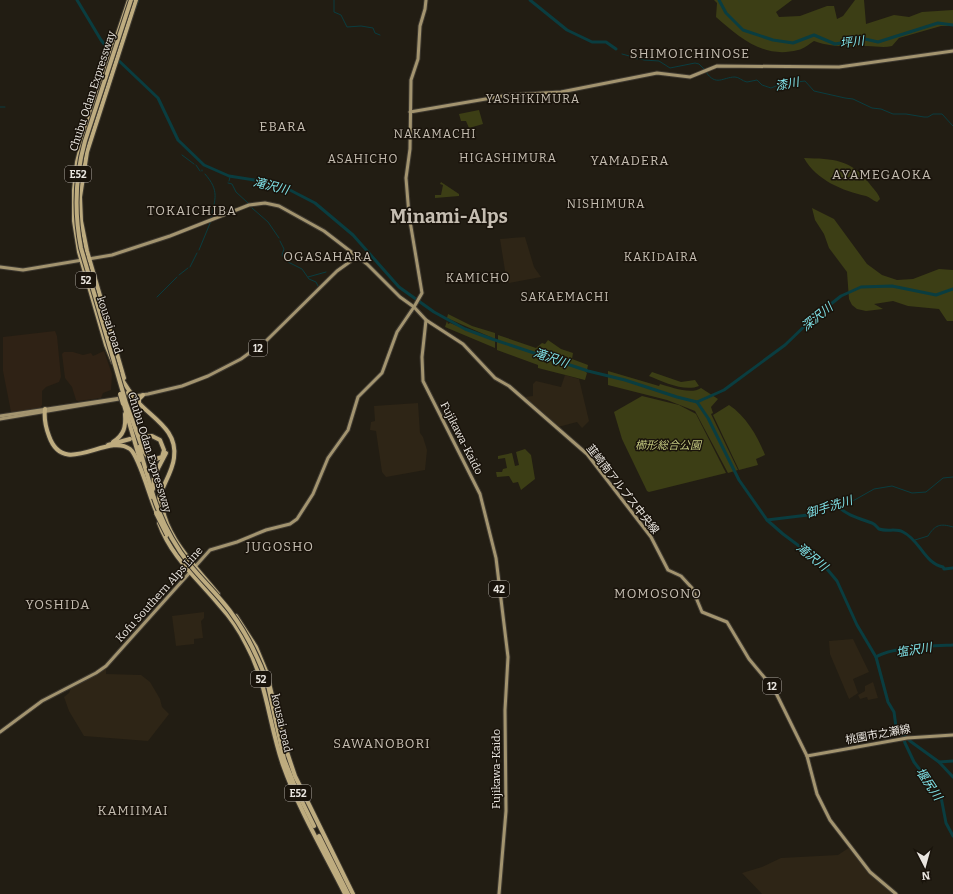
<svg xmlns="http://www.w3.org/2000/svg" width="953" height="894" font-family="Bitter,'Noto Sans JP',serif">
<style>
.commercial{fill:#2f2215}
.built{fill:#2e2516}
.green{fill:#3c3e15}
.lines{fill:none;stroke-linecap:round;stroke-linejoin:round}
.stream{stroke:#0a3d40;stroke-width:1}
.river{stroke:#0a3d40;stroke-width:3}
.major-casing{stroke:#3e3930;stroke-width:5}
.highway-casing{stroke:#3e3930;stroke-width:6}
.major{stroke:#a3946f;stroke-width:3}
.highway{stroke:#beac7f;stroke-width:4}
.highway-bridge-casing{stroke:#3e3930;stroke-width:6;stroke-linecap:butt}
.highway-bridge{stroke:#beac7f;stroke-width:4}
.labels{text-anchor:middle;stroke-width:3;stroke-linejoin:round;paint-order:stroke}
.shield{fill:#19130b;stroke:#aba69f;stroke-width:1}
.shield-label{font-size:10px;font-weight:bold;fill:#e9e5df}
.street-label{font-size:11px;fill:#e9e5df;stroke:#19130b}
.park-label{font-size:11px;font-style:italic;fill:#c1c67e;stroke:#19130b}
.water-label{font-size:12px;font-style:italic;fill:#80e3e9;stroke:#19130b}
.neighbourhood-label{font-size:12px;letter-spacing:1px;fill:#c5bdb1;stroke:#19130b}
.quarter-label{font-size:13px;letter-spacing:1px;fill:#c5bdb1;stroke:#19130b}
.town-label{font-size:19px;font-weight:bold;fill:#c5bdb1;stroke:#19130b}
</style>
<rect width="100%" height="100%" fill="#221d13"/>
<g class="commercial">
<polygon points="55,331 57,336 61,377 59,382 46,387 42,391 42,405 40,408 11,412 3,371 3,337"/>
<polygon points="104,351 112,374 111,390 103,393 101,398 78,401 76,400 72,387 65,378 62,354 64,352 73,352 83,355 91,353 93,356"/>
</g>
<g class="built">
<polygon points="525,237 534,267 541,277 509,283 506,277 500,239"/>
<polygon points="565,375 579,379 589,421 582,428 577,422 558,427 525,399 525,397 533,396 533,384 536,381 561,387"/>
<polygon points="418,403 420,433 423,437 427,450 425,470 386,477 382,472 376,431 370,430 371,422 375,421 374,406"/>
<polygon points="204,612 204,618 201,621 203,638 194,639 194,644 176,646 172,616"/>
<polygon points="853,639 869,672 853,679 858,693 849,699 830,654 829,641"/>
<polygon points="106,668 106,674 141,675 150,682 160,699 162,707 169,714 148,741 84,736 69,711 64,697 69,693 71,688"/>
<polygon points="873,682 878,698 868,700 867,697 860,699 858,695 865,691 865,686"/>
<polygon points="850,847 867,871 893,894 762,894 742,873 762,867 781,858 838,855"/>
</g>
<g class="green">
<path d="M 714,0 L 792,0 L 776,12 L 779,17 L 800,16 L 827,6 L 834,6 L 837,19 L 843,16 L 855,0 L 864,0 L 866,24 L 894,15 L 909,17 L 922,12 L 953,10 L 953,26 L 941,26 L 899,38 L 892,46 C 883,48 876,46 867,46 C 848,46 833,48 814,41 C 809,44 804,49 798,50 C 764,59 740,38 716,17 L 717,3 Z"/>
<polygon points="479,110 483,124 469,128 466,121 461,121 459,114"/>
<path d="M 804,158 C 834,159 850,159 869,183 C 873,189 878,192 880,199 L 877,202 C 873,201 870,197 866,196 C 843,191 816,180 804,158 Z"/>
<polygon points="441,182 459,194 459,196 435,198 435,195 441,195 443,185 440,184"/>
<polygon points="812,208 834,219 867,264 882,275 897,280 913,279 939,269 953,270 953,321 947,321 939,309 908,306 893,301 874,304 883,309 866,311 857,309 852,305 849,299 847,272 829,248 824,234 815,220"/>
<polygon points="448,314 472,326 495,333 495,339 447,318"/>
<polygon points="447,321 448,324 450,323 495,341 495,348 445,327"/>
<polygon points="498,335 536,348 542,343 545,344 548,340 561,349 573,353 572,359 588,365 587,370 538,354 584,370 587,373 585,380 538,368 538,365 497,350 497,340 506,343 498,340"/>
<path d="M 608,371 L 659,386 L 660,384 C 671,387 691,395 701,388 L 718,399 L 711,407 L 713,413 L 711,414 L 738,470 L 728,473 L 695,411 L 667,400 L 608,385 Z"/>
<path d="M 652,372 L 681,382 L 695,380 L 699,386 C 685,392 663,382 649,376 Z"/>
<polygon points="642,396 679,405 696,414 726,473 649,492 647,491 622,439 614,412"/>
<path d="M 729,405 C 746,416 758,437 765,455 L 756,459 L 758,465 L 739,470 L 713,415 Z"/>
<polygon points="525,449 531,455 535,479 521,490 518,482 513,483 509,476 497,477 496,472 502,472 503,469 507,468 505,458 498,459 498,456 512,453 515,466 519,465 516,452"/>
</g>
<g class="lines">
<g class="stream">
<polyline points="334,0 334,12 341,15 347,27 361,26 373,28 375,33 380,35"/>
<polyline points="130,24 139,0"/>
<polyline points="622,54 644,60 659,61 670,68 695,63 699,64 704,69"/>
<path d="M 706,72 C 716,87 723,77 735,77 C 739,77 742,81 747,82 L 757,80 L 762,85 L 771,88 L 781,84 L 805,81 L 814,91 L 845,98 L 853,99 L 872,108 L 881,109 L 893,114 L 906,114 L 924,117 L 928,117 L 933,114 L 942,114 L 953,126"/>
<polyline points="0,107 5,107"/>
<polyline points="182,155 194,164"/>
<polyline points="196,165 200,171"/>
<polyline points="202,170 202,171"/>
<path d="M 205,174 C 220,191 215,199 211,218"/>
<polyline points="229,181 230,177"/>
<polyline points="228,183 232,184 236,192 248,203"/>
<polyline points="252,208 268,222 279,238"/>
<polyline points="280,241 284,249 282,255 285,260"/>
<polyline points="199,250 211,221"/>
<polyline points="288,262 302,269 309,279 316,282 318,286"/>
<polyline points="190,267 197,253"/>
<polyline points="179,275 188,268"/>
<polyline points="308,277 326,272"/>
<polyline points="157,297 177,277"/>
<polyline points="837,505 851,502 874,489 892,486 912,493 926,492 943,478 953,477"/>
<path d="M 915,540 L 928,536 C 935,525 940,523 953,527"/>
</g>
<g class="river">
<polyline points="77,0 101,40 112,54"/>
<polyline points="530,0 567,30 592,42 606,42 616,49"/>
<polyline points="719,0 726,13 743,30 773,40 793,43 814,35 835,44 865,39 878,42 938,23 953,25"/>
<polyline points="116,58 158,98 178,140 204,165 229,176 268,182 286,188 315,203 353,235 399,287 434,312 465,329 492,339 588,371 625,380 677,397 697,402 724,390 785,345 812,319 841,296 861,287 892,286 936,295 953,289"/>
<polyline points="697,402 708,418 739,480 767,520 783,534 822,563 837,581 857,625 876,657 888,702 894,712 896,727 910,741 939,762 953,777"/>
<path d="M 767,520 L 808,515 L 826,507 L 837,505 C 845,515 861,519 872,523 C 875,524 877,527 879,529 C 887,532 897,528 903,532 C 920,540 924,563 943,567 L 944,569 L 953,568"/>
<path d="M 876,657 C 891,647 935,646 953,645"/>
<polyline points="902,732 905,743 914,762 941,797 946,823 953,836"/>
<polyline points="939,762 953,761"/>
</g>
<g class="major-casing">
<g id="major">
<polyline points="426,0 425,9 420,26 418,59 411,80 410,149 406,178 409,215 422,293 414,307 426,320 422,357 423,381 480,494 496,558 508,657 505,710 506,811 499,894"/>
<polyline points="410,112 509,95 561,92 657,73 690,77 717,66 839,67 953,51"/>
<polyline points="0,267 23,270 112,255 170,236 249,205 265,203 279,206 324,231 367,264 400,297 414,307 397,332 382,373 358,397 348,430 328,458 313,494 297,519 290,524 266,530 237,542 210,550 106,666 96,673 42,701 0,732"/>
<polyline points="426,320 463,344 495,378 509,386 587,454 651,537 668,570 681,576 692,588 702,612 727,622 749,659 774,689 807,756 817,794 830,820 870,872 896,894"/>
<polyline points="0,416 148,394 182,386 208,376 241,359 266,341 337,271 358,256"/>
<polyline points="0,419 131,397"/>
<polyline points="807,756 907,738 953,735"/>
</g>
</g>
<g class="highway-casing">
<g id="highway">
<polyline points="113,362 106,345 79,252 74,221 74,190 77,162 84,135 129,0"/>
<path d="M 118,373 C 124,383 130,393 137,401 C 153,419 178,430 174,458 C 172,475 159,489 157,507"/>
<polyline points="124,378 87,251 81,221 80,197 87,152 136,0"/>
<polyline points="126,396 129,391"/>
<polyline points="126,403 143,450 147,456 153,460 162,457 164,450 160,440 152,436 141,437"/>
<polyline points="139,403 139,399 143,395"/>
<polyline points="124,405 140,460"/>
<path d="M 45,409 C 44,417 46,428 49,436 C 64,479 107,432 130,449 C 139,456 150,498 156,511"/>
<path d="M 113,442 C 124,435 126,427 125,414"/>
<polyline points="108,445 130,439"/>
<polyline points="139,447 154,498"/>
<polyline points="153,489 154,476 166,453"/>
<path d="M 162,494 C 158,530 197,568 218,594"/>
<path d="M 159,523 C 171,557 198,579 220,606 C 230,617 239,630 246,644 C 267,682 269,725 283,765 C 299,810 324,852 345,894"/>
<polyline points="236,616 256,647 266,671 284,743 295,776 353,894"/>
<polyline points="268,685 284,759 296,789 314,826"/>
<polyline points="319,836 348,894"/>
</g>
</g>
<use href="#major" class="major"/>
<use href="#highway" class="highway"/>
<g class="highway-bridge-casing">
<g id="highway-bridge">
<polyline points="120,394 123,404"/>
<path d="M 126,403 L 81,248 C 74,212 75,177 85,141 L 131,0"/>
<path d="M 154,498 C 162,522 174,545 190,565 C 203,581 218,595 230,611 C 247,634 259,658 268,685"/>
<polyline points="156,513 167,535"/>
</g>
</g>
<use href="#highway-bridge" class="highway-bridge"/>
</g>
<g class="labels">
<g class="shield">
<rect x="65" y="166" width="26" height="16" rx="3"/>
<rect x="76" y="272" width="20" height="16" rx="3"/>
<rect x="249" y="340" width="18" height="16" rx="3"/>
<rect x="489" y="581" width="20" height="16" rx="3"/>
<rect x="251" y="671" width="20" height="16" rx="3"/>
<rect x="763" y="678" width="18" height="16" rx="3"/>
<rect x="285" y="785" width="26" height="16" rx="3"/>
</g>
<g class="shield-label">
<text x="78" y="178">E52</text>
<text x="86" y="284">52</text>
<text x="258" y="352">12</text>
<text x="499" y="593">42</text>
<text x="261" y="683">52</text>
<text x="772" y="690">12</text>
<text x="298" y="797">E52</text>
</g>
<g class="street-label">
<text transform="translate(92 91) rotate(-72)" y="4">Chubu Odan Expressway</text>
<text transform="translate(110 325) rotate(72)" y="4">kousai road</text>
<text transform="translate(462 438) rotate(63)" y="4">Fujikawa-Kaido</text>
<text transform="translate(150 452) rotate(73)" y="4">Chubu Odan Expressway</text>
<text transform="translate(623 489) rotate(52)" y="4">韮崎南アルプス中央線</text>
<text transform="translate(159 594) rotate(-48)" y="4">Kofu Southern Alps Line</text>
<text transform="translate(282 723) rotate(77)" y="4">kousai road</text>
<text transform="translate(878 734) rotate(-10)" y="4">桃園市之瀬線</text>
<text transform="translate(496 769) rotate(-90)" y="4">Fujikawa-Kaido</text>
</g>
<g class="park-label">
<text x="668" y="449">櫛形総合公園</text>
</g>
<g class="water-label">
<text transform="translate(852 42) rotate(-7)" y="4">坪川</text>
<text transform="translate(787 84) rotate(-11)" y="4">漆川</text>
<text transform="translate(271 186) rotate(14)" y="4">滝沢川</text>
<text transform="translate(817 317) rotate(-39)" y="4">深沢川</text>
<text transform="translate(551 358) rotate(19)" y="4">滝沢川</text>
<text transform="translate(829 507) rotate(-17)" y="4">御手洗川</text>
<text transform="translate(812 557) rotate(39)" y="4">滝沢川</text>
<text transform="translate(914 650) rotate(-9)" y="4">塩沢川</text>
<text transform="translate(929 784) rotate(56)" y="4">堰尻川</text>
</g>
<g class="neighbourhood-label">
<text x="533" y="103">YASHIKIMURA</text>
<text x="435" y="138">NAKAMACHI</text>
<text x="508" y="162">HIGASHIMURA</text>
<text x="363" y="163">ASAHICHO</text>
<text x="606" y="208">NISHIMURA</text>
<text x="661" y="261">KAKIDAIRA</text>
<text x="478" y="282">KAMICHO</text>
<text x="565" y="301">SAKAEMACHI</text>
</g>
<g class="quarter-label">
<text x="690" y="58">SHIMOICHINOSE</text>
<text x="283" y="131">EBARA</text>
<text x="630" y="165">YAMADERA</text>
<text x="882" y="179">AYAMEGAOKA</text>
<text x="192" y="215">TOKAICHIBA</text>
<text x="328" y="261">OGASAHARA</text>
<text x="280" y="551">JUGOSHO</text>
<text x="658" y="598">MOMOSONO</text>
<text x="58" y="609">YOSHIDA</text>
<text x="382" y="748">SAWANOBORI</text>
<text x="133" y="815">KAMIIMAI</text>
</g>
<g class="town-label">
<text x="449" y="223">Minami-Alps</text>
</g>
</g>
<g transform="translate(925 866) rotate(174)" stroke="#19130b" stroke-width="3" paint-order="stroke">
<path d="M0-3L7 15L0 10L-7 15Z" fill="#e9e5df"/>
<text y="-6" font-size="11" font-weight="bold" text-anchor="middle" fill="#e9e5df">N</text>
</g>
</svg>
